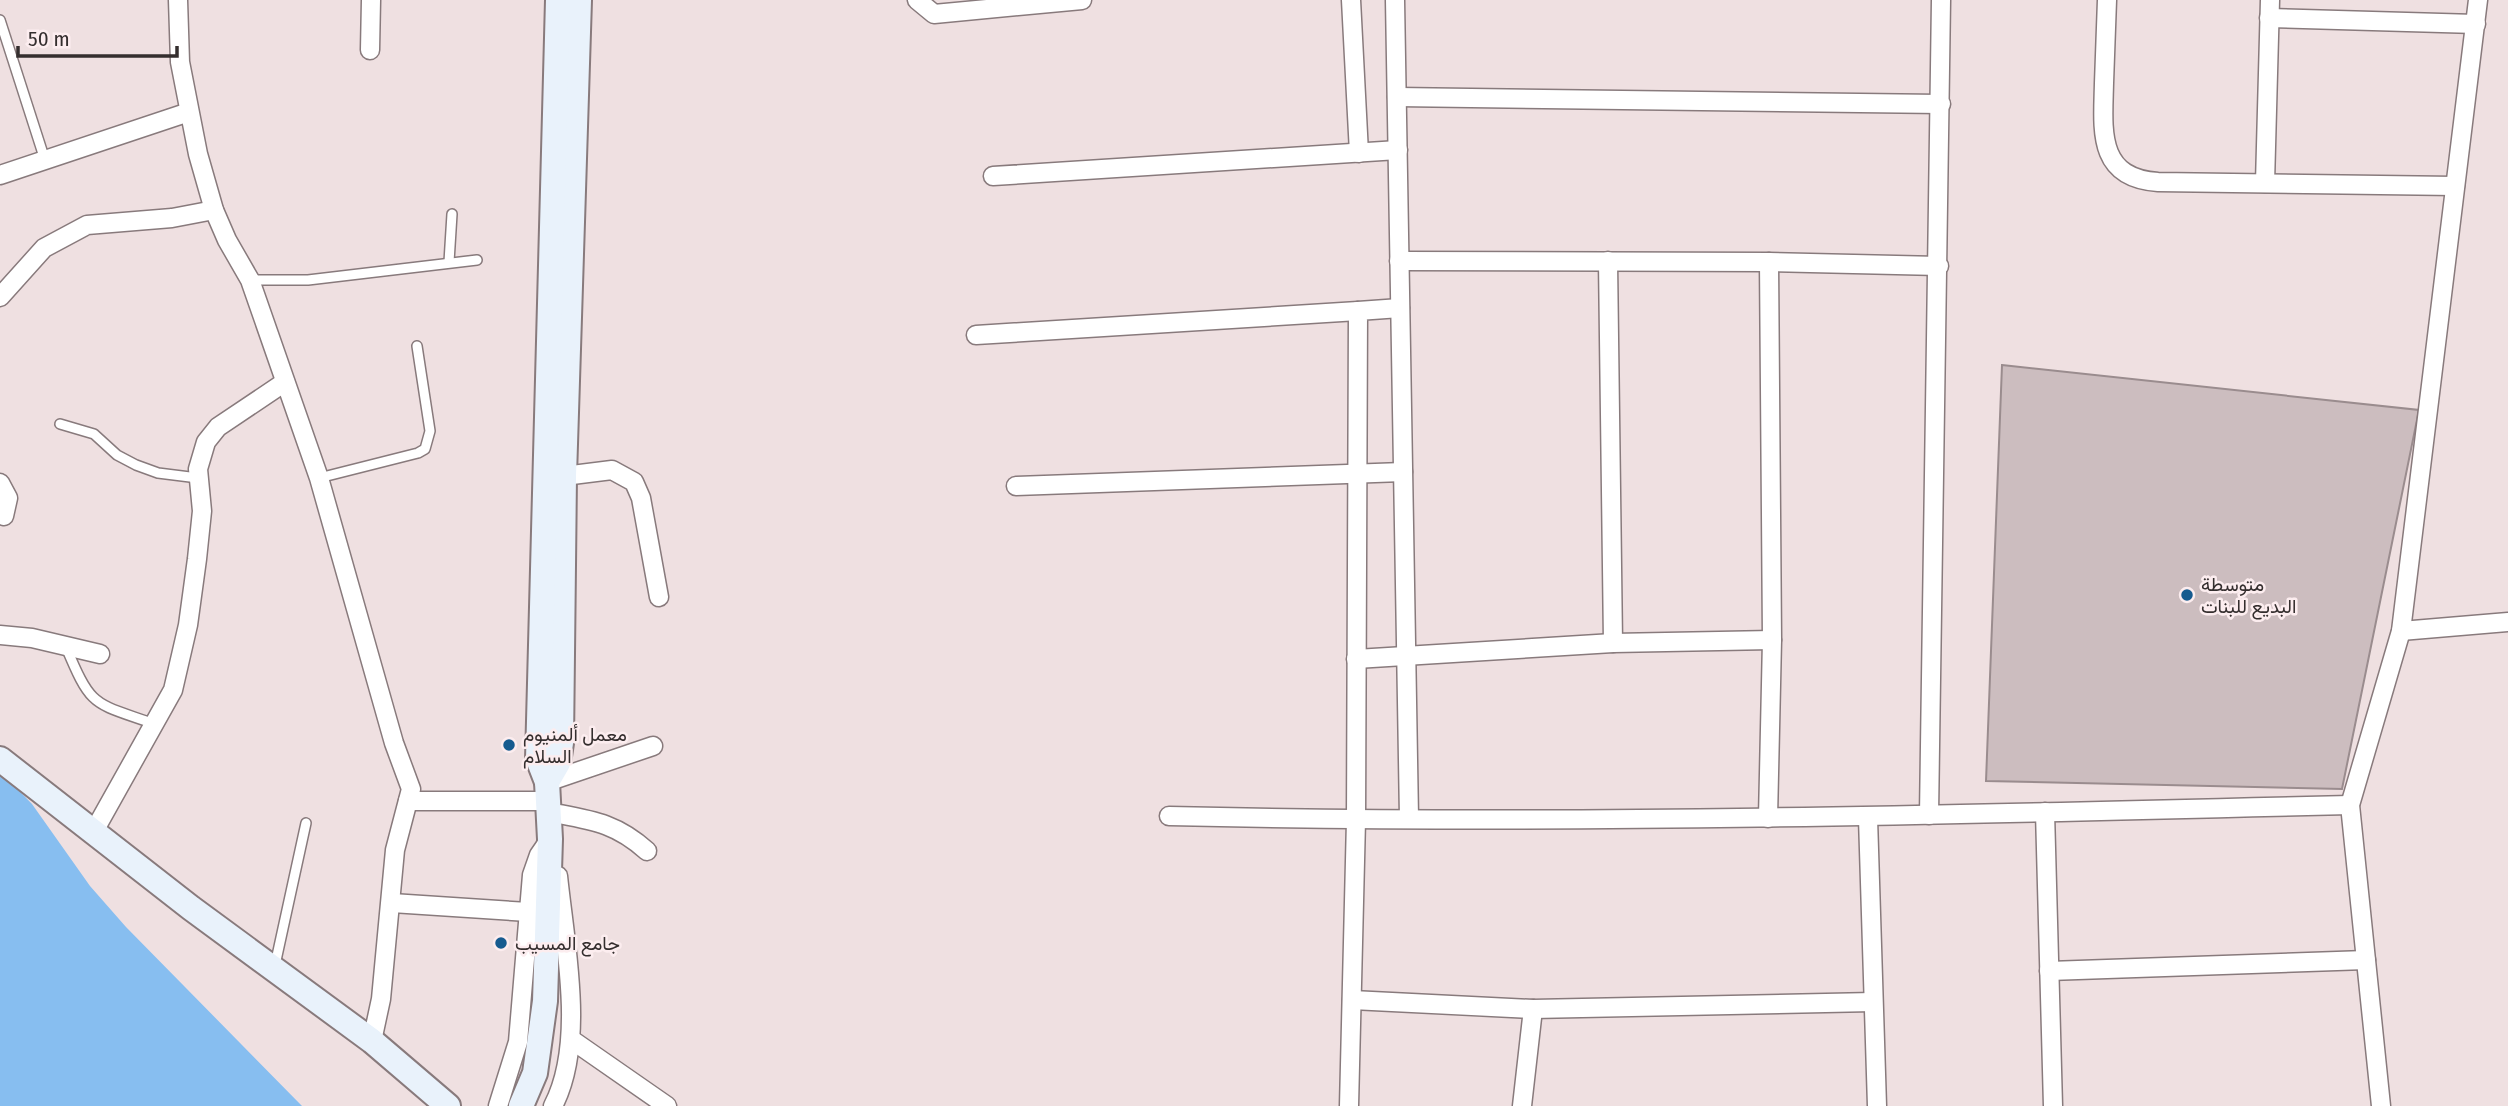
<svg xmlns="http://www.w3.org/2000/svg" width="2508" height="1106" font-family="'Fira Sans Condensed',Vazirmatn,sans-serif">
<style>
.water{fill:#87bef0}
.building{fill:#ccbdbf;stroke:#9a8c8e;stroke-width:2}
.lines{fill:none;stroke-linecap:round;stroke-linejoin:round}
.lane-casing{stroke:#887a7c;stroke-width:12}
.street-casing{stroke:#887a7c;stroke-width:21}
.secondary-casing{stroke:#887a7c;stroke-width:28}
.lane{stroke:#fff;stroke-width:9}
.street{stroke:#fff;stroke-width:18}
.secondary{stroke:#e9f2fb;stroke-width:24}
.poi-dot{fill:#165b8f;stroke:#fcedef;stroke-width:2.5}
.labels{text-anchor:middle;stroke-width:5;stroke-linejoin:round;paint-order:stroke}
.poi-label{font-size:19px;fill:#342e2e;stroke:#fcedef;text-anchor:start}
</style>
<rect width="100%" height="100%" fill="#efe0e1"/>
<polygon class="water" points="0,771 32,804 90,886 126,927 302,1106 0,1106"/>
<polygon class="building" points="2002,365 2419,410 2342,789 1986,781"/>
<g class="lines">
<g class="lane-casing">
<g id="lane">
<polyline points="0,20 45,160"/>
<polyline points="449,262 452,214"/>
<polyline points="250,280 308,280 477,260"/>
<polyline points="60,424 94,434 117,455 136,465 158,473 198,478"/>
<polyline points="319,478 418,453 425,449 430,431 417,346"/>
<path d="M 66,647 C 92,709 93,702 154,724"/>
<polyline points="275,965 306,823"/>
</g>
</g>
<g class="street-casing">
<g id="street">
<polyline points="178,0 180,62 198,154 214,210 227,240 250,280 319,478 394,743 411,789 395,850 381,999 372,1041"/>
<polyline points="917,0 934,14 1082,0"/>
<polyline points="1351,0 1359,153"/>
<polyline points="1395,0 1409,818"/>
<path d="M 2107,0 C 2106,28 2105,55 2104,83 C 2103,129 2096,178 2158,182 L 2455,186"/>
<polyline points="2269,18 2476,24"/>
<polyline points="370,50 371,0"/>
<polyline points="1397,97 1941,104"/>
<polyline points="0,175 189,112"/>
<polyline points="993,176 1398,150"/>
<polyline points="2265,183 2270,0"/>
<polyline points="1399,261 1769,262 1939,266"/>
<polyline points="1608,261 1613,643"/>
<polyline points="0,297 44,248 87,225 172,218 214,210"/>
<polyline points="976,335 1358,311"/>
<polyline points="564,476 612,470 634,482 641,498 659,597"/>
<polyline points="0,483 8,498 4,516"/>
<polyline points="1016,486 1403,472"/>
<polyline points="2401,631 2508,622"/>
<polyline points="0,635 32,638 100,654"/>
<polyline points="1356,659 1613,643 1772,640"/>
<polyline points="547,782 653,746"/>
<polyline points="408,801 548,801"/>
<path d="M 549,812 C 590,820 615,822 647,851"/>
<polyline points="2045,812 2053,1106"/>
<polyline points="1929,815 1941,0"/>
<path d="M 1169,816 C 1562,825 1956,815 2350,805"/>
<polyline points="1768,818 1772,640 1769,262"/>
<polyline points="1868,818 1877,1106"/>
<polyline points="93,833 173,690 188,625 197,559 202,511 198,469 206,442 218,427 285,382"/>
<polyline points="392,903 528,912"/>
<polyline points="2049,971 2366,960"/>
<polyline points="1352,1000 1533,1009 1873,1002"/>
<polyline points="572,1040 667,1106"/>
<polyline points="498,1106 518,1042 532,875 539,855 550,839"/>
<path d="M 553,1106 C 586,1043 565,945 558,876"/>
<polyline points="1349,1106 1356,820 1358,311 1400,308"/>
<polyline points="1522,1106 1533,1009"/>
<polyline points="2381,1106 2350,805 2401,631 2478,0"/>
</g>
</g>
<g class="secondary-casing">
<g id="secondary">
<polyline points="0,759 191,908 372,1041 448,1106"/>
<polyline points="547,782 558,763 561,743 564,476 579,0"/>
<polyline points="521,1106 535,1073 545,1001 550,839 547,782 538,759 558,0"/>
</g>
</g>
<use href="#lane" class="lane"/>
<use href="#street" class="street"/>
<use href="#secondary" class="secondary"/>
</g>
<g class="poi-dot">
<circle cx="2187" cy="595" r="7"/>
<circle cx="509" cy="745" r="7"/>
<circle cx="501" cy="943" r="7"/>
</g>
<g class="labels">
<g class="poi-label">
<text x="2201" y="591">متوسطة<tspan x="2201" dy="22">البديع للبنات</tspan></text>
<text x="523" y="741">معمل ألمنيوم<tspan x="523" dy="22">السلام</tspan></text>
<text x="515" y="950">جامع المسيب</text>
</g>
</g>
<path d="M18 46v10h159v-10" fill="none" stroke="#342e2e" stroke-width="3.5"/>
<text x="28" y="46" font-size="21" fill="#342e2e" stroke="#fcedef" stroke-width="5" paint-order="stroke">50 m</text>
</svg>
